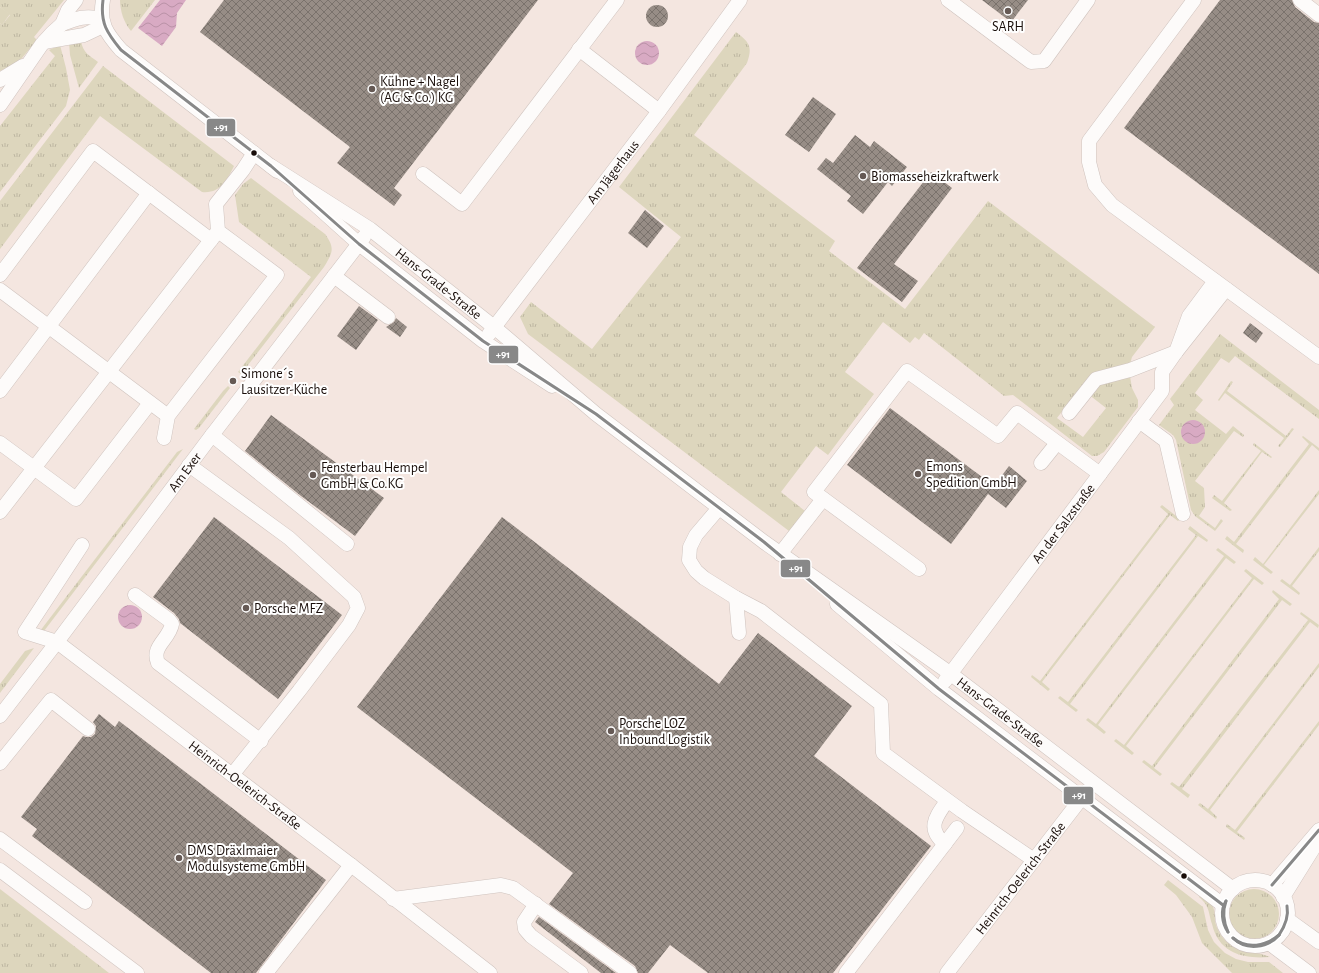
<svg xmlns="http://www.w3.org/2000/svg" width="1319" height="973" font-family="'Alegreya Sans',sans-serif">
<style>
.grass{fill:url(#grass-tufts)}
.forest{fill:url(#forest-firs)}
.water{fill:url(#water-waves)}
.building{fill:url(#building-cross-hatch)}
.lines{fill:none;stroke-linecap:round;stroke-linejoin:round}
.minor-casing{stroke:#cfc3be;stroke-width:15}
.minor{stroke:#fdfbfa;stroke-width:14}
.bus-1-casing{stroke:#fff;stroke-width:6}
.bus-1{stroke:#888;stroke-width:3}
.poi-dot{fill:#655954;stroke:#fff;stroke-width:1.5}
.bus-dot{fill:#180d09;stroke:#fff;stroke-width:1.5}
.labels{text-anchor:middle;stroke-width:4;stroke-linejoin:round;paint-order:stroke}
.poi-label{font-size:14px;fill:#180d09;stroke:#fff;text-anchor:start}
.street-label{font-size:14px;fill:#180d09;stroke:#fff}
.line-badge{stroke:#fff;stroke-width:1.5}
.badge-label{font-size:11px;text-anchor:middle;font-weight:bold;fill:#fff}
</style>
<defs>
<pattern id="grass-tufts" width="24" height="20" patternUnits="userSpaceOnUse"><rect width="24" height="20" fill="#ddd6bd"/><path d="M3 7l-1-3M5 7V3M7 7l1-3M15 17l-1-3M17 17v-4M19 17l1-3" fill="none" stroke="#bdb6a1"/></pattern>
<pattern id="forest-firs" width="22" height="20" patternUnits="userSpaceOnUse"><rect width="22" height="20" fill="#ddd6bd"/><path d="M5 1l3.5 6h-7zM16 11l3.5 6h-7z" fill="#bdb6a1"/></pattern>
<pattern id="water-waves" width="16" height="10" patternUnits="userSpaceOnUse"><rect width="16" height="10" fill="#d8aac3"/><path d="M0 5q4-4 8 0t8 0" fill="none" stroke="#b991a6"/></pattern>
<pattern id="building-cross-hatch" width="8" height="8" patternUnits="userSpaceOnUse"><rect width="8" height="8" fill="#978d86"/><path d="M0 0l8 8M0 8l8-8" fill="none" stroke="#7a726c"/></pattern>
</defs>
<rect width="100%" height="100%" fill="#f4e6e0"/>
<g class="grass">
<polygon points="0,0 64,0 34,37 37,40 17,64 0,71 0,23 2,25 10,15 0,7"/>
<path d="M 120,0 L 155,0 L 131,31 C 124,23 120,11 120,0 Z"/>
<path d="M 736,32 C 749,42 753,46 747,63 L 694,135 L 835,241 L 829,251 L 905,309 L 988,201 L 1155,327 L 1132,357 L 1130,364 L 1092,373 L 1057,418 L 1083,437 L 1106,408 L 1088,394 L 1099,382 L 1130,376 L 1132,388 L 1138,400 L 1138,407 L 1104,452 L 1097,456 L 1092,456 L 1013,395 L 1004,396 L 924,333 L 919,340 L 915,337 L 910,343 L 883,322 L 845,372 L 874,394 L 828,455 L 816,446 L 781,492 L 805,511 L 789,531 L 528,334 L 520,317 L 531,302 L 592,349 L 681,237 L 619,187 Z"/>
<path d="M 81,41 C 83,53 89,55 98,62 L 79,88 L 70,55 L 69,42 Z"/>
<polygon points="60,45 66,68 70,90 66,106 0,192 0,126 55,56 49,50"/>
<path d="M 103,66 L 234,166 C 227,180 220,194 202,192 L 100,116 L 0,249 L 0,201 Z"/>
<path d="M 251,178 L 325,234 C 335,248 333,252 324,267 L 241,374 L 238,372 L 311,277 L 239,222 L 235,195 L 243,184 Z"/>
<polygon points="1220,334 1319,410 1319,419 1235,356 1229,363 1221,358 1195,393 1203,400 1195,410 1226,434 1233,426 1244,435 1243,437 1234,431 1195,481 1204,488 1205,507 1199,516 1215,528 1221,519 1223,521 1215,531 1195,516 1191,510 1176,440 1173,435 1159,425 1174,405 1170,399"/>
<polygon points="1231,381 1233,382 1227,391 1286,436 1292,428 1294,429 1280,447 1278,446 1284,438 1225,393 1219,401 1218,400"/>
<polygon points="228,386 230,388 199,428 196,430 194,429 223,391"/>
<polygon points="1303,436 1319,448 1319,451 1312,445 1236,544 1244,550 1243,553 1225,539 1227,536 1234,542 1309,444 1302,437"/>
<polygon points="1254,443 1272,457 1271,458 1262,452 1224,503 1232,510 1230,511 1212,498 1214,495 1222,501 1261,451 1253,445"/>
<polygon points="183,449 44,631 40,631 177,452"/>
<polygon points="1319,490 1319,494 1264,565 1273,572 1271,574 1253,560 1255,557 1263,564"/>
<polygon points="1162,505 1180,519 1178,521 1170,515 1042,682 1050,689 1048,691 1031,677 1032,675 1040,681 1168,514 1160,507"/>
<polygon points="1190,526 1208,540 1207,542 1198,536 1070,704 1078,710 1076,712 1058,698 1060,696 1068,702 1196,535 1188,529"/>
<polygon points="1319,547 1319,551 1292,586 1300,593 1299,595 1280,581 1282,579 1290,585"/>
<polygon points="1218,548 1236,562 1234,564 1226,558 1098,725 1106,732 1104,734 1086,720 1088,718 1096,724 1224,556 1216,550"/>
<polygon points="1246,569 1264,583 1262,585 1254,579 1126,746 1134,753 1132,755 1114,741 1116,739 1124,745 1252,578 1244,571"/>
<polygon points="1273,590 1292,604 1290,606 1282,600 1154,768 1162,774 1160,776 1142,762 1144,760 1152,766 1279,599 1272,592"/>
<polygon points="1301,612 1319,625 1318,628 1310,622 1182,789 1190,795 1188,798 1170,784 1172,782 1179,787 1308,620 1300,614"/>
<polygon points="34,648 0,693 0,684 25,651"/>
<polygon points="1319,663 1319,667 1210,810 1217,817 1216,819 1198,805 1200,803 1208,809"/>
<polygon points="1319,721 1319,725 1237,832 1245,838 1244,840 1226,827 1227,824 1235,830"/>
<polygon points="1168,880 1203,907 1208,930 1214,942 1225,953 1236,959 1248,962 1269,962 1283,973 1232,973 1202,943 1192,917 1176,895 1164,885"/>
<polygon points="0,889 109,973 0,973"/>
<circle cx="1254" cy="914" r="25"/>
<path d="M 1202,894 C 1205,898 1210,901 1212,905 C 1215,910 1215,916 1215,921 C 1217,931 1223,940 1232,946 C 1244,954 1258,951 1270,957 C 1244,959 1219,954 1212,924 C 1208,911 1210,907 1199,897 Z"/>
</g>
<polygon class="forest" points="0,7 10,14 2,25 0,23"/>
<g class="water">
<polygon points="160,0 186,0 177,13 176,27 162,46 138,28"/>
<circle cx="647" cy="53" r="12"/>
<circle cx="1193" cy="432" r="12"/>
<circle cx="130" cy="617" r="12"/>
</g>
<g class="building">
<polygon points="224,0 538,0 394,188 402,195 394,206 337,163 350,147 200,32"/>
<polygon points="982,0 1028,0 1011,22"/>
<polygon points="1220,0 1292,0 1295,7 1314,22 1319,23 1319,274 1124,128"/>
<circle cx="657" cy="16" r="11"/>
<polygon points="813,97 836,114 809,152 785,135"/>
<polygon points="855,135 870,147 874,141 907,167 892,186 888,182 863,214 847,201 851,196 817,169 826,158 833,163"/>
<polygon points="931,172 952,188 894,264 918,281 902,302 857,268"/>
<polygon points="645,210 664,226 647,248 628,233"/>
<polygon points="359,306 378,320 356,350 337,336"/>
<polygon points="396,318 407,327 400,337 386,327 394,322"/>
<polygon points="1250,323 1263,333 1256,343 1243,333"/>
<polygon points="890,408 994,486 1009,466 1027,481 1006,508 988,494 951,544 847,465"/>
<polygon points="271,415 384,498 355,536 301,496 245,451"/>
<polygon points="214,517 342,615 278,699 180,623 179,619 174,613 153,597"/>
<polygon points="502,517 719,684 758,633 852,706 814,756 931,846 833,973 708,973 670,945 648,973 638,973 635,966 549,904 573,873 357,707"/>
<polygon points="99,714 115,727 119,721 326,880 256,973 211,973 32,836 37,829 21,817 83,736 86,737 91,737 95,734 96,726 93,722"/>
<polygon points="539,917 616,973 601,973 535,922"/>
</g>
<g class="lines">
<g class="minor-casing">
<g id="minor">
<path d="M 103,0 C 99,23 106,33 121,50 L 277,171"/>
<polyline points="948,0 1031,62 1044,61 1088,0"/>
<polyline points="1194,0 1089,141 1089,162 1095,185 1112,205 1319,357"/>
<polyline points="1300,0 1319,15"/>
<path d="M 62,24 C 77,18 86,15 102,19"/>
<polyline points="44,42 84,35 103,26"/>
<polyline points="579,49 659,111"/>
<polyline points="0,80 23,66"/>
<polyline points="0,105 42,44 52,33 62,24 68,10 76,0"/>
<path id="s1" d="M 271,166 L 370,229 L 494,327 L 596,414 L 764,542 L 951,674 L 1233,889"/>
<polyline points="423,174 462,204 617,0"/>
<polyline points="300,191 359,244 483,341 552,386"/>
<polyline points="0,275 93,151 211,240"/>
<polyline points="334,276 388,317"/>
<polyline points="0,290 168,416"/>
<path id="s2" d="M 489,334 L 659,111 L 740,0"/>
<polyline points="0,391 149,193"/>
<polyline points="1069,413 1096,379 1130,370 1176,352 1189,316 1215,281"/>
<polyline points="1139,421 1166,441 1183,514"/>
<polyline points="212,435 347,544"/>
<polyline points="164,438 168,416 277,275 218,231 216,204 243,170 254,153"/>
<polyline points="0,443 76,499 150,403"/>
<polyline points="1041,463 1057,443"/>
<polyline points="189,465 289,538 354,597 358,608 349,625 299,691 232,775"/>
<polyline points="719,508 696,535 690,547 689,560 696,571 704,578 736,598 761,611 881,704 883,753 962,811 1034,860"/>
<polyline points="0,512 218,231"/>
<path id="s3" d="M 82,545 L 25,632 L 57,642 L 351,865 L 490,973"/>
<polyline points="780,554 823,499"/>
<polyline points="919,569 814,492 907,371 998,436 1017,413 1100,474"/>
<path d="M 135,595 L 169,620 L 172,624 C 169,640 151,646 158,663 L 261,741"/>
<polyline points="736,598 739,633"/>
<polyline points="837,604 939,689 1223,905"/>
<path id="s4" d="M 945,681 L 1162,391 L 1162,372 L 1176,352 L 1226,289"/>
<path id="s5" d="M 0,716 L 57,642 L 209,439 L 364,237"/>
<polyline points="0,763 51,700 88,729"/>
<polyline points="0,839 85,902"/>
<path d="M 945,844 C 926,828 936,817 947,801"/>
<polyline points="0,870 137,973"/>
<circle cx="1255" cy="913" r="33"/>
<polyline points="1272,885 1319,830"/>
<polyline points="1283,897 1316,844"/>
<polyline points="393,899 501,885 513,888 630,973"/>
<polyline points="536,904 524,922 525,929 531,936 581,973"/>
<polyline points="1287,919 1319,942"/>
<polyline points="1269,943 1309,973"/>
<polyline points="266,973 351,865"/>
<polyline points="846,973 957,828"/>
<path id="s6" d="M 947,973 L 1087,791"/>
</g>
</g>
<use href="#minor" class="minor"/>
<g class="bus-1-casing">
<g id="bus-1">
<path d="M 103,0 C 100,23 107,33 121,50 L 271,166 L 359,244 L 483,341 L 596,414 L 764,542 L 939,689 L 1223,905"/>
<polyline points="1272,885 1319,830"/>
<path d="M 1226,901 C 1222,912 1223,921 1228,932"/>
<path d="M 1226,901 C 1220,910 1222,923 1228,932"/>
<path d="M 1279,935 C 1285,926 1289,917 1287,906"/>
<path d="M 1233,938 C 1247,950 1266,946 1279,935"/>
<path d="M 1233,938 C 1246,951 1268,948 1279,935"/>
</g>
</g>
<use href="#bus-1" class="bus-1"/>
</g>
<g class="poi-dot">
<circle cx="1008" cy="11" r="4"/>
<circle cx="372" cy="89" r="4"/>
<circle cx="863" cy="176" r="4"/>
<circle cx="233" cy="381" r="4"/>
<circle cx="918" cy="474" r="4"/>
<circle cx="313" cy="475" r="4"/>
<circle cx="246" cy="608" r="4"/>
<circle cx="611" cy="731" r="4"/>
<circle cx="179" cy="858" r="4"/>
</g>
<g class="bus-dot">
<circle cx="254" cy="153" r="3.5"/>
<circle cx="1184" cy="876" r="3.5"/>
</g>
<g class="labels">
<g class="poi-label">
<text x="1008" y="31" text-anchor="middle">SARH</text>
<text x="380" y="86">Kühne + Nagel<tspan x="380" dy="16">(AG &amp; Co.) KG</tspan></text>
<text x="871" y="181">Biomasseheizkraftwerk</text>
<text x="241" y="378">Simone´s<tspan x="241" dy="16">Lausitzer-Küche</tspan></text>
<text x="926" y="471">Emons<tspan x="926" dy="16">Spedition GmbH</tspan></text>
<text x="321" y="472">Fensterbau Hempel<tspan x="321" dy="16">GmbH &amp; Co.KG</tspan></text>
<text x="254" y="613">Porsche MFZ</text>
<text x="619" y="728">Porsche LOZ<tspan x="619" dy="16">Inbound Logistik</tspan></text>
<text x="187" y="855">DMS Dräxlmaier<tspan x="187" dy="16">Modulsysteme GmbH</tspan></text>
</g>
<g class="street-label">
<text dy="5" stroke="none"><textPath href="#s2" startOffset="204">Am Jägerhaus</textPath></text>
<text dy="5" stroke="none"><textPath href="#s1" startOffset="205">Hans-Grade-Straße</textPath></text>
<text dy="5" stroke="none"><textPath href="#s5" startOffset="306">Am Exer</textPath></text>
<text dy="5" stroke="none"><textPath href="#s4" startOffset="197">An der Salzstraße</textPath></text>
<text dy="5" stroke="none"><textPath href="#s1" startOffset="912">Hans-Grade-Straße</textPath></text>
<text dy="5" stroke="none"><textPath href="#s3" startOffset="374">Heinrich-Oelerich-Straße</textPath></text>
<text dy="5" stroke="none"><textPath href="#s6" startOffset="120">Heinrich-Oelerich-Straße</textPath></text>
</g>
</g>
<g class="line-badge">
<rect x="206" y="118" width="30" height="19" rx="4" fill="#888"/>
<rect x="488" y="345" width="31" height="19" rx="4" fill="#888"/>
<rect x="780" y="559" width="31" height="19" rx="4" fill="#888"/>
<rect x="1063" y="786" width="31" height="19" rx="4" fill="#888"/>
</g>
<g class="badge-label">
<text x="221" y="131">+91</text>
<text x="503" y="358">+91</text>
<text x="796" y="572">+91</text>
<text x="1079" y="799">+91</text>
</g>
</svg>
